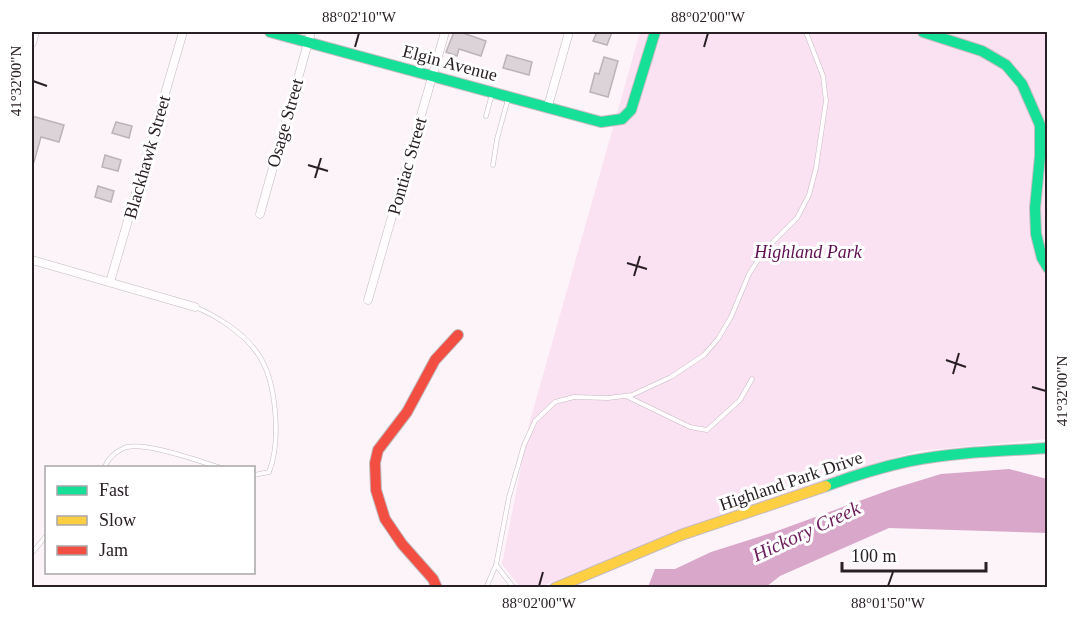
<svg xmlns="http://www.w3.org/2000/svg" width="1079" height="619" font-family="Georgia,serif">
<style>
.green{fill:#fbe2f3}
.water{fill:#d8a7ca}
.building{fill:#dbd3d8;stroke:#bbb3b8;stroke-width:1.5}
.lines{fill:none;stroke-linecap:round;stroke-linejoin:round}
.lane-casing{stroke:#c3bbc0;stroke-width:5}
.street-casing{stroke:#c3bbc0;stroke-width:9}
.fast-casing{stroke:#c3bbc0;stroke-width:12}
.slow-casing{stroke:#c3bbc0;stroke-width:12}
.jam-casing{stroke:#c3bbc0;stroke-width:12}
.lane{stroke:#fffdfe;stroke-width:4}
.street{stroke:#fffdfe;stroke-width:8}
.fast{stroke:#16e098;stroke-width:10}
.slow{stroke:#ffcf43;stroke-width:10}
.jam{stroke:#f24e42;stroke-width:10}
.ticks{fill:none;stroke:#292026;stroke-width:2}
.labels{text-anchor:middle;stroke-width:6;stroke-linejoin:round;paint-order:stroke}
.street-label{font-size:18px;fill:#292026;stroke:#fff}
.park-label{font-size:18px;font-style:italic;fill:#5f0f50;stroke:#fff}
.water-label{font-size:20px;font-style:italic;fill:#6c1d5b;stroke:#fff}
.neatline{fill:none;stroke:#292026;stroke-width:2}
.ticks-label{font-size:15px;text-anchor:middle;fill:#292026}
</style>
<rect width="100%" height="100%" fill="#fcf4f9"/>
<polygon class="green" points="640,32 1047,32 1047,439 917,451 854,470 678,531 540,587 520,587 502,564 530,421"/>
<polygon class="water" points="1009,469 1047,479 1047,533 889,528 780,576 766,587 648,587 655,569 675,569 711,552 777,531 892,489 941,474"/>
<g class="building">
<polygon points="454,32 460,32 486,41 481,56 459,49 457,56 446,52"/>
<polygon points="597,32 612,32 607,45 593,41"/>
<polygon points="507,55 532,62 529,75 503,68"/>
<polygon points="604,57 618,61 608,97 590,92 595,73 599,74"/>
<polygon points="32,116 64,125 59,142 41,137 34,162 32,162"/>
<polygon points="116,122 132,126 129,138 112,133"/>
<polygon points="105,155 121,160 118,171 102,167"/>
<polygon points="98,186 114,191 111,202 95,197"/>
</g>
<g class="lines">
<g class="lane-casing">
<g id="lane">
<polyline points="486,116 492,94"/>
<polyline points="493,165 497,139 508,99"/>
<path d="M 195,307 C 217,316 244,333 258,354 C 277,381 281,442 269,472 L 254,475"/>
<polyline points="626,396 690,427 707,430 740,400 752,379"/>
<path d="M 104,468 C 108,459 115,452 124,448 C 142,440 201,462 222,468"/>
<polyline points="32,553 46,536"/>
<polyline points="496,565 514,588"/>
<polyline points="486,588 496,565 509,497 524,445 535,421 555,402 574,397 608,398 632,395 671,377 704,355 718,339 731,317 749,274 764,251 797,218 809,195 816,168 826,101 823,76 806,32"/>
</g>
</g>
<g class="street-casing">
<g id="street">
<polyline points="32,43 35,32"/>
<polyline points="548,106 569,32"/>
<polyline points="260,214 311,32"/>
<polyline points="32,260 195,307"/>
<polyline points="110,282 183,32"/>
<polyline points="368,300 445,32"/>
</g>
</g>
<g class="fast-casing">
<g id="fast">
<polyline points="270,32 601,122 622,119 631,110 655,32"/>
<polyline points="923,32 982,51 1006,65 1022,84 1040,125 1040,156 1035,208 1036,234 1042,258 1048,268"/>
<path d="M 826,486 C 853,476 881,467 910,461 C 955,452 1002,451 1048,448"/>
</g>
</g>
<g class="slow-casing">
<polyline id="slow" points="555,588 681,535 826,486"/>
</g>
<g class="jam-casing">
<polyline id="jam" points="437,588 433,579 402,544 385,519 376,490 375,463 378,450 407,412 435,360 458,335"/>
</g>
<use href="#lane" class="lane"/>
<use href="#street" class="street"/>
<use href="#fast" class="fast"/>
<use href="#slow" class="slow"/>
<use href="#jam" class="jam"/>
</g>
<path class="ticks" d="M 355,47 L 359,33M 704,47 L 708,33M 33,81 L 47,86M 308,165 L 328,171M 315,178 L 321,158M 627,263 L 647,269M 634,276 L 640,256M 946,360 L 966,367M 953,374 L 959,353M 1032,387 L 1046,391M 539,586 L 543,572M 888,586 L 893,572"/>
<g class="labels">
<g class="street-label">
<text transform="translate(450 63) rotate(15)" y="6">Elgin Avenue</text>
<text transform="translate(285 123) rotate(-74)" y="6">Osage Street</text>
<text transform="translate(147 157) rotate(-74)" y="6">Blackhawk Street</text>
<text transform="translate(407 166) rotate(-74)" y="6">Pontiac Street</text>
<text transform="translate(791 481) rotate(-19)" y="6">Highland Park Drive</text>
</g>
<g class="park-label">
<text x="808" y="258">Highland Park</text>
</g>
<g class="water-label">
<text transform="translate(806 531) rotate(-25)" y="7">Hickory Creek</text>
</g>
</g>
<rect width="1079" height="619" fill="none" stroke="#ffffff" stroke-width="66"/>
<rect x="45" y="466" width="210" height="108" fill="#ffffff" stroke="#a9a6a8" stroke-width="1.5"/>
<rect x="57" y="486" width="30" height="9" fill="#16e098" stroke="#a9a6a8" stroke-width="1.5"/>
<text x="99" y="496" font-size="18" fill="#292026">Fast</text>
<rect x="57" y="516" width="30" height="9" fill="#ffcf43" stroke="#a9a6a8" stroke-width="1.5"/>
<text x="99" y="526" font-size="18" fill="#292026">Slow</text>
<rect x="57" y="546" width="30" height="9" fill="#f24e42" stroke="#a9a6a8" stroke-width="1.5"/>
<text x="99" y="556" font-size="18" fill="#292026">Jam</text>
<path d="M842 562v9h144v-9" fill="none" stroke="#292026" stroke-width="3"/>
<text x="851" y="562" font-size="18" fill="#292026" stroke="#ffffff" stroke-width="4.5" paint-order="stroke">100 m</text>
<rect x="33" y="33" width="1013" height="553" class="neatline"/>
<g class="ticks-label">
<text x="359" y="22">88°02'10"W</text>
<text x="708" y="22">88°02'00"W</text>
<text transform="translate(16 81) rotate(-90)" y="5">41°32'00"N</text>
<text transform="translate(1062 391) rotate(-90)" y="5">41°32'00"N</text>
<text x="539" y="608">88°02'00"W</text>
<text x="888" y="608">88°01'50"W</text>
</g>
</svg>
